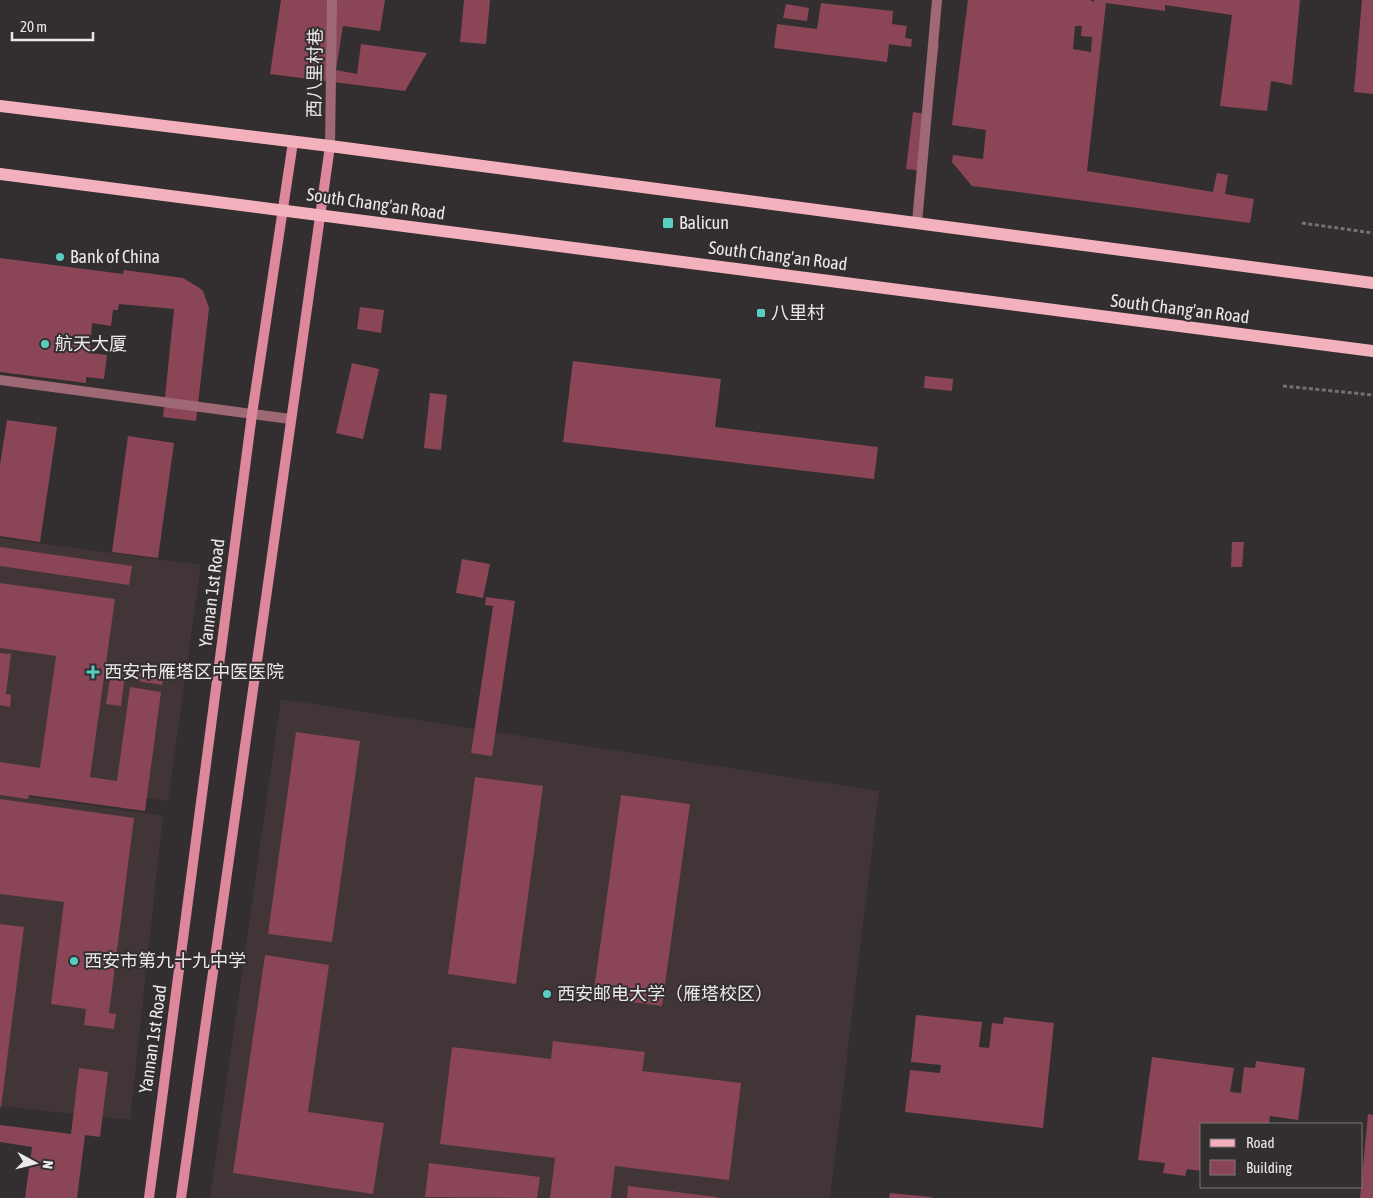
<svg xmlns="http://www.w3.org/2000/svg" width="1373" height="1198" font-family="'Asap Condensed','Noto Sans SC',sans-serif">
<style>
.built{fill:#423537}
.building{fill:#8a4657;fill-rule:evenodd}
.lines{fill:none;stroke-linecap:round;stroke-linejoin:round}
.path{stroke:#757071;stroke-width:3;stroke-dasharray:4 2.5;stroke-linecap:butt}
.service{stroke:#9e6975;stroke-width:10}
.minor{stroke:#9e6975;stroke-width:10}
.secondary{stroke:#dd889c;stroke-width:10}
.primary{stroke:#f3b1be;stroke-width:12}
.poi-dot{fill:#58cec1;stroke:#332e2f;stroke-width:2}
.labels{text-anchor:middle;stroke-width:4;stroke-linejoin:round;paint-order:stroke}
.street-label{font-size:18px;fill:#ece8e9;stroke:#332e2f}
.poi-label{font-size:18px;fill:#ece8e9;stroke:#332e2f;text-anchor:start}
</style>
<rect width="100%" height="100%" fill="#332e2f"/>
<g class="built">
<polygon points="0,538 201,565 168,801 0,779"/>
<polygon points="281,699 879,791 830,1198 210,1198"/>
<polygon points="0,793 163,816 130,1120 0,1106"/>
</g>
<g class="building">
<polygon points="281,0 385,0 380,31 343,26 336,70 357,74 361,44 427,53 405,91 270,74"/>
<polygon points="464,0 490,0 486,44 460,42"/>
<path d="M 968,0 L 1090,0 L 1094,2 L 1094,0 L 1300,0 L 1292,85 L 1271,81 L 1267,111 L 1220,106 L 1232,15 L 1165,5 L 1165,11 L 1106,3 L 1087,171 L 1213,192 L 1217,173 L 1228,175 L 1225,194 L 1254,199 L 1250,223 L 972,186 L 952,162 L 953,155 L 983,159 L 986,130 L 952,125 ZM 1075,26 L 1082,26 L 1081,36 L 1092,37 L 1091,52 L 1073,49 Z"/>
<polygon points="1362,0 1373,0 1373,94 1354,92"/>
<polygon points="821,3 893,11 892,24 907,26 905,38 912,39 911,47 889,44 887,62 774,48 777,24 817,29"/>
<polygon points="786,4 809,8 807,21 783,18"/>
<polygon points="935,42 939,43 923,171 906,169 913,112 926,114"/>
<polygon points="0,258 123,274 124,270 183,278 198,287 203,291 209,308 196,421 163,417 174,309 119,304 118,310 113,310 111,326 92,323 90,353 107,355 104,379 86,377 86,383 0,372"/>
<polygon points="360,307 384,310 381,333 357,329"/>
<polygon points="573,361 721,379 715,427 878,447 874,479 563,442"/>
<polygon points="352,363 379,369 363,439 336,433"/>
<polygon points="925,376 953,379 952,391 924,388"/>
<polygon points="430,393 447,395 441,450 424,448"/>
<polygon points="7,420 57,427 40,542 0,536 0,465"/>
<polygon points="128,436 174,443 158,558 112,552"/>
<polygon points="1232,542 1244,542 1242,567 1231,567"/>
<polygon points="0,547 132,566 129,585 0,566"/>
<polygon points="462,559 490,564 483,598 456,593"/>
<polygon points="0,583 115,599 90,777 117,781 130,687 161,692 145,811 29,795 28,799 0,795 0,762 40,768 56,656 0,648"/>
<polygon points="486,597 515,601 492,756 471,753 493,606 485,605"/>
<polygon points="0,653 11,654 6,694 11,695 10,707 0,705"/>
<polygon points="141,664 165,668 162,685 138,681"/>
<polygon points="111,673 125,675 121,706 106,704"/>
<polygon points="296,732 360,741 332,942 268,934"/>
<polygon points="475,777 543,786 516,984 448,974"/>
<polygon points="621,795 690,804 662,1006 593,997"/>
<polygon points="0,799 134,818 109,1013 116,1014 114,1029 84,1025 86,1009 51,1004 64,902 0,894"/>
<polygon points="0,924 24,927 1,1107 0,1107"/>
<polygon points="265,955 329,965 308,1112 384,1123 373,1194 233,1173"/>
<polygon points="916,1015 982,1022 979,1047 989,1048 992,1023 1003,1024 1004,1017 1054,1023 1043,1128 905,1112 910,1070 940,1073 941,1065 911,1062"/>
<polygon points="553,1041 645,1052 642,1071 741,1083 729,1180 615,1166 611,1198 550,1198 555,1158 440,1144 452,1047 551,1059"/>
<polygon points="1152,1057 1234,1068 1230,1092 1241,1093 1244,1067 1255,1068 1256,1061 1305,1068 1298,1120 1270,1116 1269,1124 1202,1124 1202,1171 1187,1169 1185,1176 1163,1173 1165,1163 1138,1160"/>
<polygon points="79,1068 108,1072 100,1137 85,1135 77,1198 25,1198 32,1147 0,1142 0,1125 71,1134"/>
<polygon points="1368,1114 1373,1115 1373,1198 1360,1198"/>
<polygon points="429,1163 540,1177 537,1198 425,1197"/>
<polygon points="628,1186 717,1197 717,1198 627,1198"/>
<polygon points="890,1193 932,1197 932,1198 889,1198"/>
</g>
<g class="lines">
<g class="path">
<polyline points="1302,223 1373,233"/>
<polyline points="1283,386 1373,395"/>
</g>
<polyline class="service" points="0,380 290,419"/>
<g class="minor">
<polyline points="330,146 332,0"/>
<polyline points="917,223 937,0"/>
</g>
<g class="secondary">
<polyline points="149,1198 252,414 293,142"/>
<polyline points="181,1198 330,146"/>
</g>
<g class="primary">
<polyline points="0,106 330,146 1373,283"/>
<polyline points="0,174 1373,351"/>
</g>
</g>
<g class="poi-dot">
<rect x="662" y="217" width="12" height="12" rx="2.5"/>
<circle cx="60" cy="257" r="5"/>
<rect x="756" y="308" width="10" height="10" rx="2.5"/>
<circle cx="45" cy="344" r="5"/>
<path d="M90.5 664.5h5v5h5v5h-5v5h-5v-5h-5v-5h5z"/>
<circle cx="74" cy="961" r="5"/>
<circle cx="547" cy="994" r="5"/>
</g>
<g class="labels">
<g class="street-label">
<text transform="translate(315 73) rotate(-89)" y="6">西八里村巷</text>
<text transform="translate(376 204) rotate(8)" y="6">South Chang'an Road</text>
<text transform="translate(778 256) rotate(7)" y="6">South Chang'an Road</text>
<text transform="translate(1180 309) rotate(7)" y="6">South Chang'an Road</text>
<text transform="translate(212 593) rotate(-83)" y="6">Yannan 1st Road</text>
<text transform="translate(153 1039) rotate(-82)" y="6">Yannan 1st Road</text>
</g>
<g class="poi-label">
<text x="679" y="229">Balicun</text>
<text x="70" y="263">Bank of China</text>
<text x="771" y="319">八里村</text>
<text x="55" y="350">航天大厦</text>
<text x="104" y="678">西安市雁塔区中医医院</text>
<text x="84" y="967">西安市第九十九中学</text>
<text x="557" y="1000">西安邮电大学（雁塔校区）</text>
</g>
</g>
<rect x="1200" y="1123" width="162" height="65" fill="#332e2f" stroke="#7d7879"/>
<rect x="1210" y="1139" width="25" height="8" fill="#f3b1be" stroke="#7d7879"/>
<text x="1246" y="1148" font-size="15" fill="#ece8e9">Road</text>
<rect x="1210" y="1160" width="25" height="15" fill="#8a4657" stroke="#7d7879"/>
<text x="1246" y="1173" font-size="15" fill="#ece8e9">Building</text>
<g transform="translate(35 1163) rotate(97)" stroke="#332e2f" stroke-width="4" paint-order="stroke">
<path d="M0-4L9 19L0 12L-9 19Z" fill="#ece8e9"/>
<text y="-8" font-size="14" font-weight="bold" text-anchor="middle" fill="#ece8e9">N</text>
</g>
<path d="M12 32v8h81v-8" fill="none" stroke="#ece8e9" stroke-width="2.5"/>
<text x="20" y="32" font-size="15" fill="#ece8e9" stroke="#332e2f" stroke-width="4" paint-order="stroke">20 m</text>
</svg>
